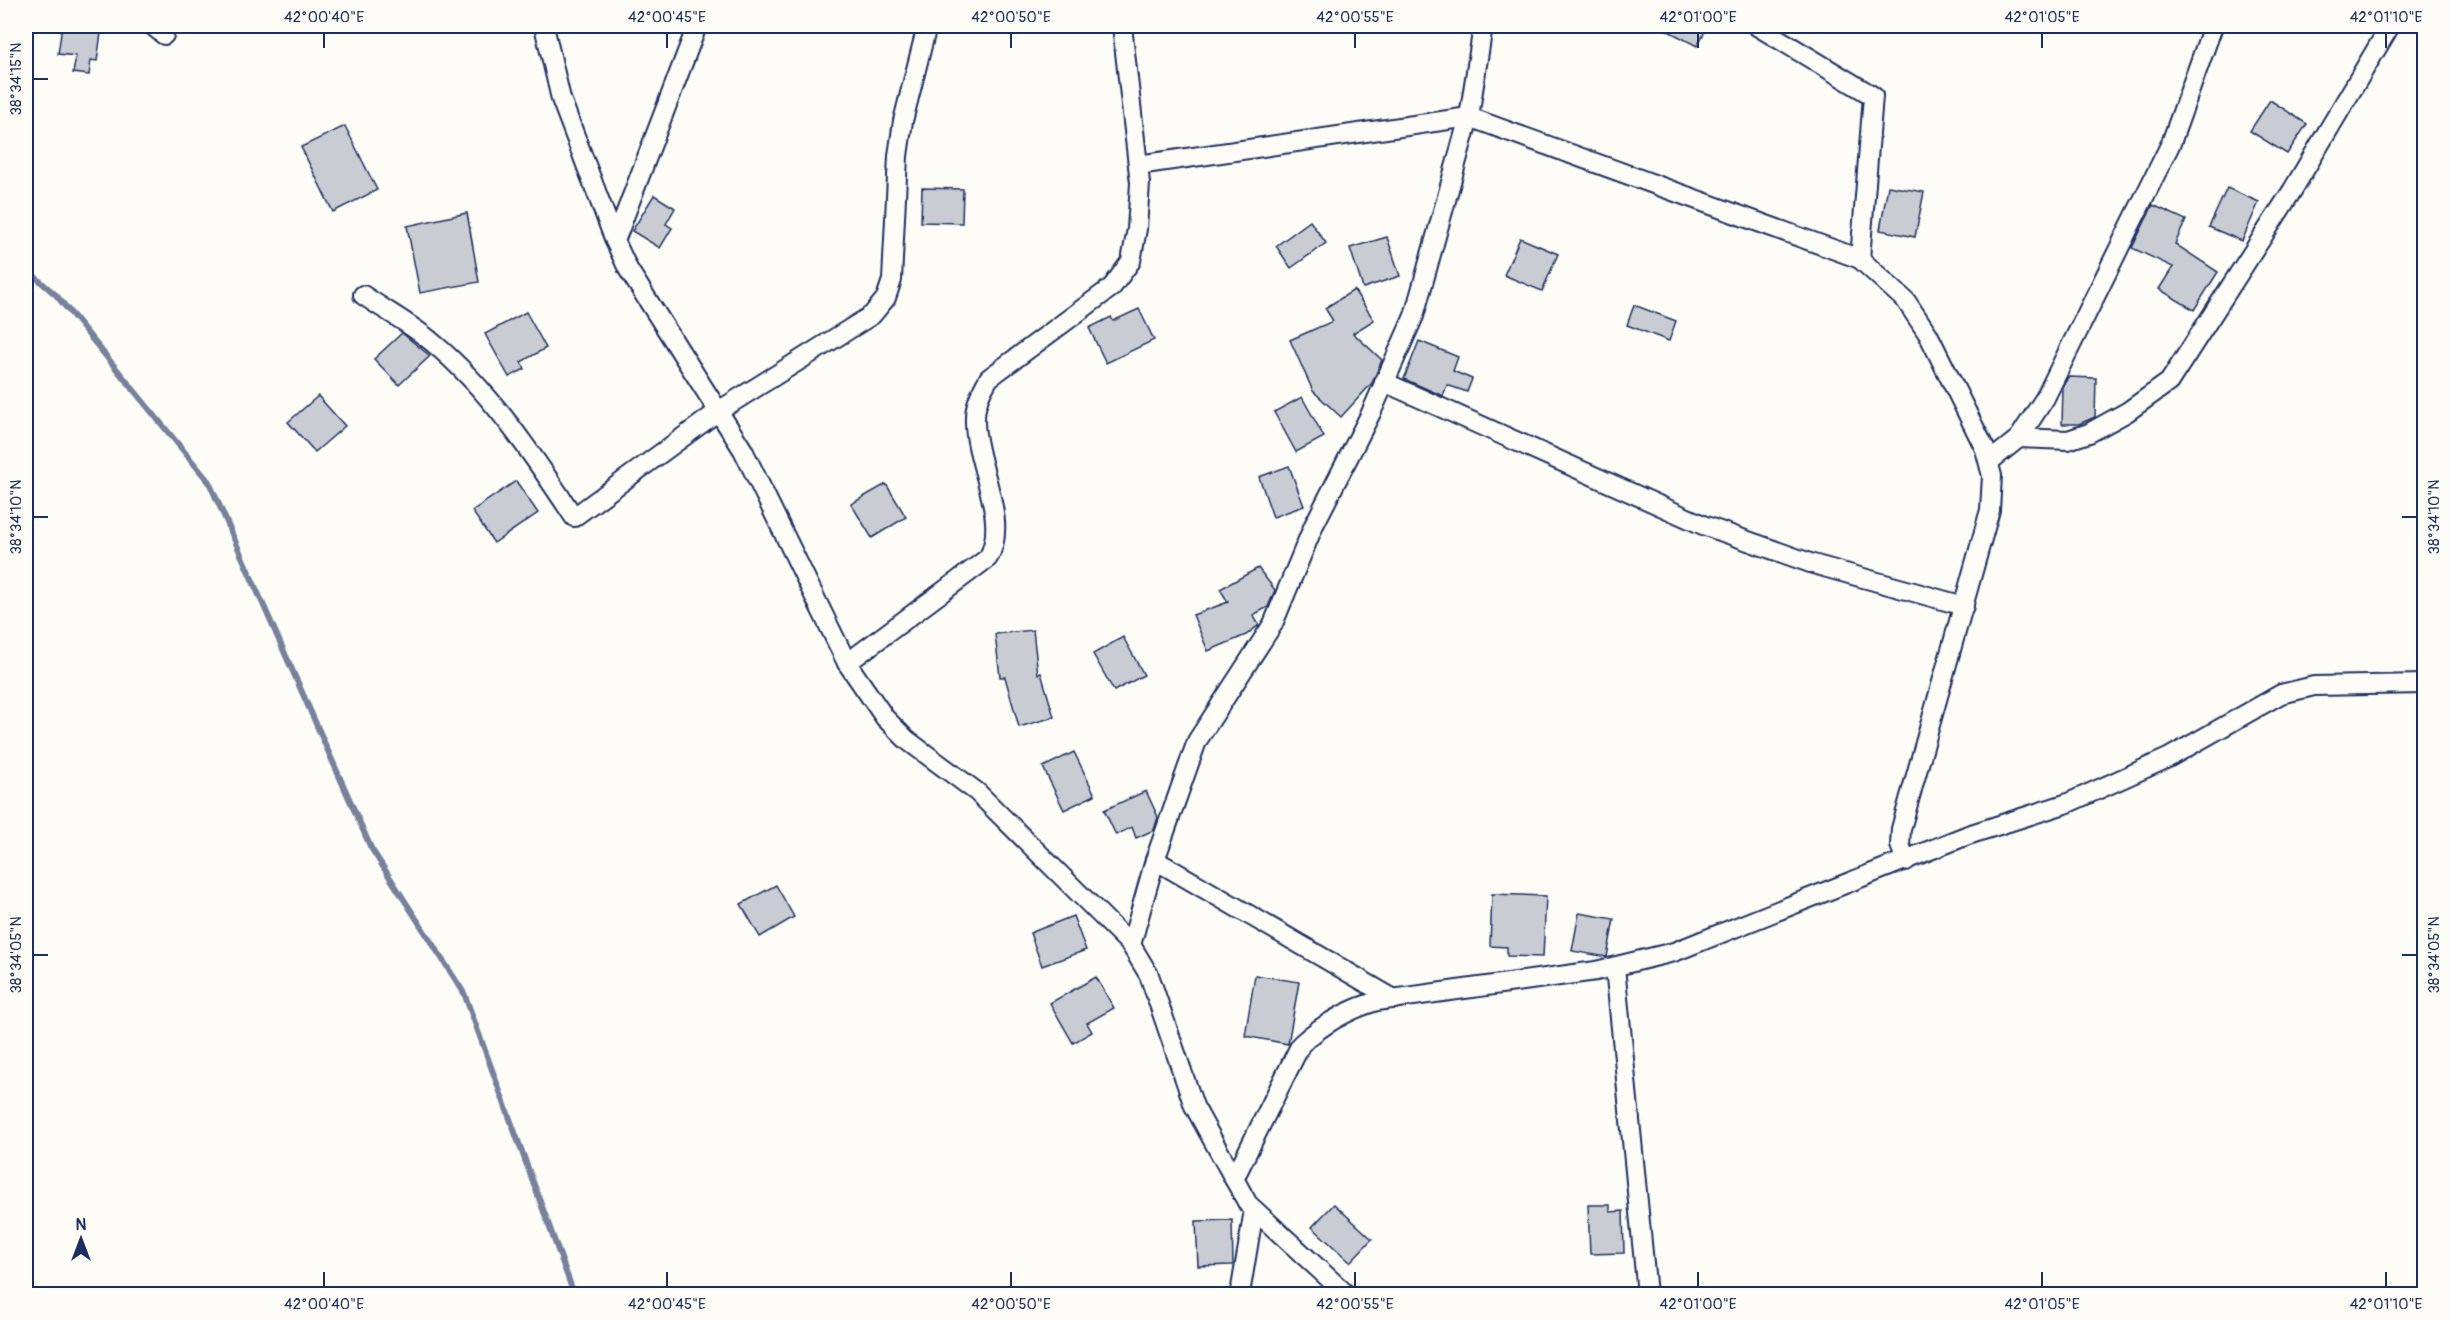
<svg xmlns="http://www.w3.org/2000/svg" width="2450" height="1320" font-family="Pangolin,sans-serif">
<style>
.lines{fill:none;stroke-linecap:round;stroke-linejoin:round}
.stream{stroke:#76819c;stroke-width:6}
.building{fill:#c9ccd3;stroke:#1b2f5e;stroke-width:1.5}
.minor-casing{stroke:#1b2f5e;stroke-width:22}
.minor{stroke:#fdfcf7;stroke-width:18}
.ticks{fill:none;stroke:#1b2f5e;stroke-width:2}
.neatline{fill:none;stroke:#1b2f5e;stroke-width:2}
.ticks-label{font-size:15px;text-anchor:middle;fill:#1b2f5e}
</style>
<rect width="100%" height="100%" fill="#fdfcf7"/>
<filter id="ink" filterUnits="userSpaceOnUse"><feTurbulence type="fractalNoise" baseFrequency=".0167" numOctaves="2"/><feDisplacementMap in="SourceGraphic" scale="12" xChannelSelector="R" yChannelSelector="G"/><feConvolveMatrix kernelMatrix="1 2 1 2 8 2 1 2 1" color-interpolation-filters="sRGB"/></filter>
<g filter="url(#ink)">
<g class="lines">
<polyline class="stream" points="26,269 56,295 209,482 371,848 464,993 574,1294"/>
</g>
<g class="building">
<polygon points="62,26 102,26 97,61 91,60 89,75 73,73 76,56 58,54"/>
<polygon points="1659,26 1708,26 1697,46"/>
<polygon points="2270,100 2307,124 2287,154 2250,131"/>
<polygon points="345,126 377,190 333,212 301,147"/>
<polygon points="1888,186 1924,192 1915,237 1880,230"/>
<polygon points="922,188 963,189 962,223 921,222"/>
<polygon points="2227,188 2259,202 2242,241 2209,227"/>
<polygon points="654,195 675,208 666,224 672,228 660,248 632,231"/>
<polygon points="2153,205 2186,220 2175,244 2218,272 2194,310 2159,289 2173,267 2132,248"/>
<polygon points="467,213 479,282 420,293 407,226"/>
<polygon points="1310,221 1326,243 1291,268 1276,246"/>
<polygon points="1387,237 1400,276 1363,288 1350,248"/>
<polygon points="1520,238 1558,254 1542,291 1504,275"/>
<polygon points="1354,290 1374,320 1353,333 1382,360 1372,383 1341,417 1313,391 1290,340 1333,321 1325,308"/>
<polygon points="1634,305 1676,321 1669,341 1627,325"/>
<polygon points="1139,309 1154,340 1106,363 1089,328 1111,317 1113,321"/>
<polygon points="526,312 546,348 521,362 525,369 509,377 485,334"/>
<polygon points="402,333 430,356 399,385 374,359"/>
<polygon points="1419,341 1458,357 1453,371 1472,379 1467,392 1447,385 1443,396 1404,379"/>
<polygon points="2068,377 2096,378 2095,417 2079,424 2062,424 2063,387"/>
<polygon points="318,396 345,426 315,452 288,422"/>
<polygon points="1302,397 1324,437 1296,452 1274,412"/>
<polygon points="1289,466 1304,506 1273,517 1259,477"/>
<polygon points="516,481 538,513 494,543 472,511"/>
<polygon points="886,484 906,517 872,538 851,504"/>
<polygon points="1258,568 1275,590 1268,607 1253,615 1259,625 1246,635 1208,651 1193,615 1228,602 1220,589"/>
<polygon points="1033,630 1038,674 1041,673 1054,717 1019,727 1005,677 1000,677 995,634"/>
<polygon points="1123,637 1144,675 1114,691 1093,654"/>
<polygon points="1074,752 1095,795 1064,810 1043,767"/>
<polygon points="1146,791 1158,817 1154,830 1136,838 1132,827 1116,835 1104,810"/>
<polygon points="776,885 794,917 760,937 741,904"/>
<polygon points="1492,894 1546,896 1543,957 1507,956 1507,947 1490,946"/>
<polygon points="1579,913 1614,919 1607,957 1572,951"/>
<polygon points="1073,916 1086,950 1042,966 1030,933"/>
<polygon points="1255,975 1299,982 1288,1044 1245,1036"/>
<polygon points="1096,977 1114,1008 1087,1023 1092,1032 1073,1043 1050,1003"/>
<polygon points="1334,1204 1372,1239 1350,1262 1312,1227"/>
<polygon points="1588,1205 1610,1205 1610,1212 1623,1211 1624,1253 1590,1254"/>
<polygon points="1232,1220 1233,1265 1198,1266 1196,1221"/>
</g>
<g class="lines">
<g class="minor-casing">
<g id="minor">
<polyline points="153,26 164,35"/>
<polyline points="544,26 561,99 615,241 628,269 743,450 847,663 885,718 907,740 977,792 1131,945 1149,975 1194,1106 1248,1204 1346,1294"/>
<polyline points="1757,26 1873,96 1860,259"/>
<polyline points="1138,165 1469,117 1860,259 1906,301 1928,334 1985,449 1992,476 1990,510 1901,829 1900,845 1906,861"/>
<polyline points="615,241 697,26"/>
<path d="M 363,295 C 386,311 411,324 432,342 C 489,389 533,455 574,517 L 720,410 L 872,315 L 886,298 L 892,280 L 898,156 L 903,121 L 927,26"/>
<polyline points="1384,382 1703,525 1813,564 1964,606"/>
<polyline points="2019,438 2068,440 2089,433 2127,412 2169,382 2292,191 2390,26"/>
<polyline points="1989,462 2019,438 2045,398 2171,143 2213,26"/>
<path d="M 847,663 L 988,558 C 1010,521 975,463 975,422 C 974,405 981,392 989,378 L 1112,287 L 1131,261 L 1137,229 L 1140,183 L 1122,26"/>
<polyline points="1155,860 1394,999"/>
<polyline points="1131,945 1155,860 1197,741 1273,624 1314,525 1371,413 1414,316 1469,117 1483,26"/>
<polyline points="1615,967 1647,1294"/>
<path d="M 1234,1179 L 1301,1044 C 1324,1023 1347,1010 1377,1001 L 1596,971 L 1674,952 L 1968,835 L 2068,803 L 2168,758 L 2281,694 L 2314,686 L 2424,684"/>
<polyline points="1240,1294 1254,1210"/>
</g>
</g>
<use href="#minor" class="minor"/>
</g>
</g>
<path class="ticks" d="M 324,33 L 324,48M 667,33 L 667,48M 1011,33 L 1011,48M 1355,33 L 1355,48M 1698,33 L 1698,48M 2042,33 L 2042,48M 2386,33 L 2386,48M 33,79 L 48,79M 33,517 L 48,517M 2402,517 L 2417,517M 33,955 L 48,955M 2402,955 L 2417,955M 324,1272 L 324,1287M 667,1272 L 667,1287M 1011,1272 L 1011,1287M 1355,1272 L 1355,1287M 1698,1272 L 1698,1287M 2042,1272 L 2042,1287M 2386,1272 L 2386,1287"/>
<rect width="2450" height="1320" fill="none" stroke="#fdfcf7" stroke-width="66"/>
<g transform="translate(81 1239)" stroke="#fdfcf7" stroke-width="4.5" paint-order="stroke">
<path d="M0-4.5L10 22L0 15L-10 22Z" fill="#1b2f5e"/>
<text y="-9" font-size="16" font-weight="bold" text-anchor="middle" fill="#1b2f5e">N</text>
</g>
<rect x="33" y="33" width="2384" height="1254" class="neatline"/>
<g class="ticks-label">
<text x="324" y="22">42°00'40"E</text>
<text x="667" y="22">42°00'45"E</text>
<text x="1011" y="22">42°00'50"E</text>
<text x="1355" y="22">42°00'55"E</text>
<text x="1698" y="22">42°01'00"E</text>
<text x="2042" y="22">42°01'05"E</text>
<text x="2386" y="22">42°01'10"E</text>
<text transform="translate(16 79) rotate(-90)" y="5">38°34'15"N</text>
<text transform="translate(16 517) rotate(-90)" y="5">38°34'10"N</text>
<text transform="translate(2434 517) rotate(-90)" y="5">38°34'10"N</text>
<text transform="translate(16 955) rotate(-90)" y="5">38°34'05"N</text>
<text transform="translate(2434 955) rotate(-90)" y="5">38°34'05"N</text>
<text x="324" y="1309">42°00'40"E</text>
<text x="667" y="1309">42°00'45"E</text>
<text x="1011" y="1309">42°00'50"E</text>
<text x="1355" y="1309">42°00'55"E</text>
<text x="1698" y="1309">42°01'00"E</text>
<text x="2042" y="1309">42°01'05"E</text>
<text x="2386" y="1309">42°01'10"E</text>
</g>
</svg>
